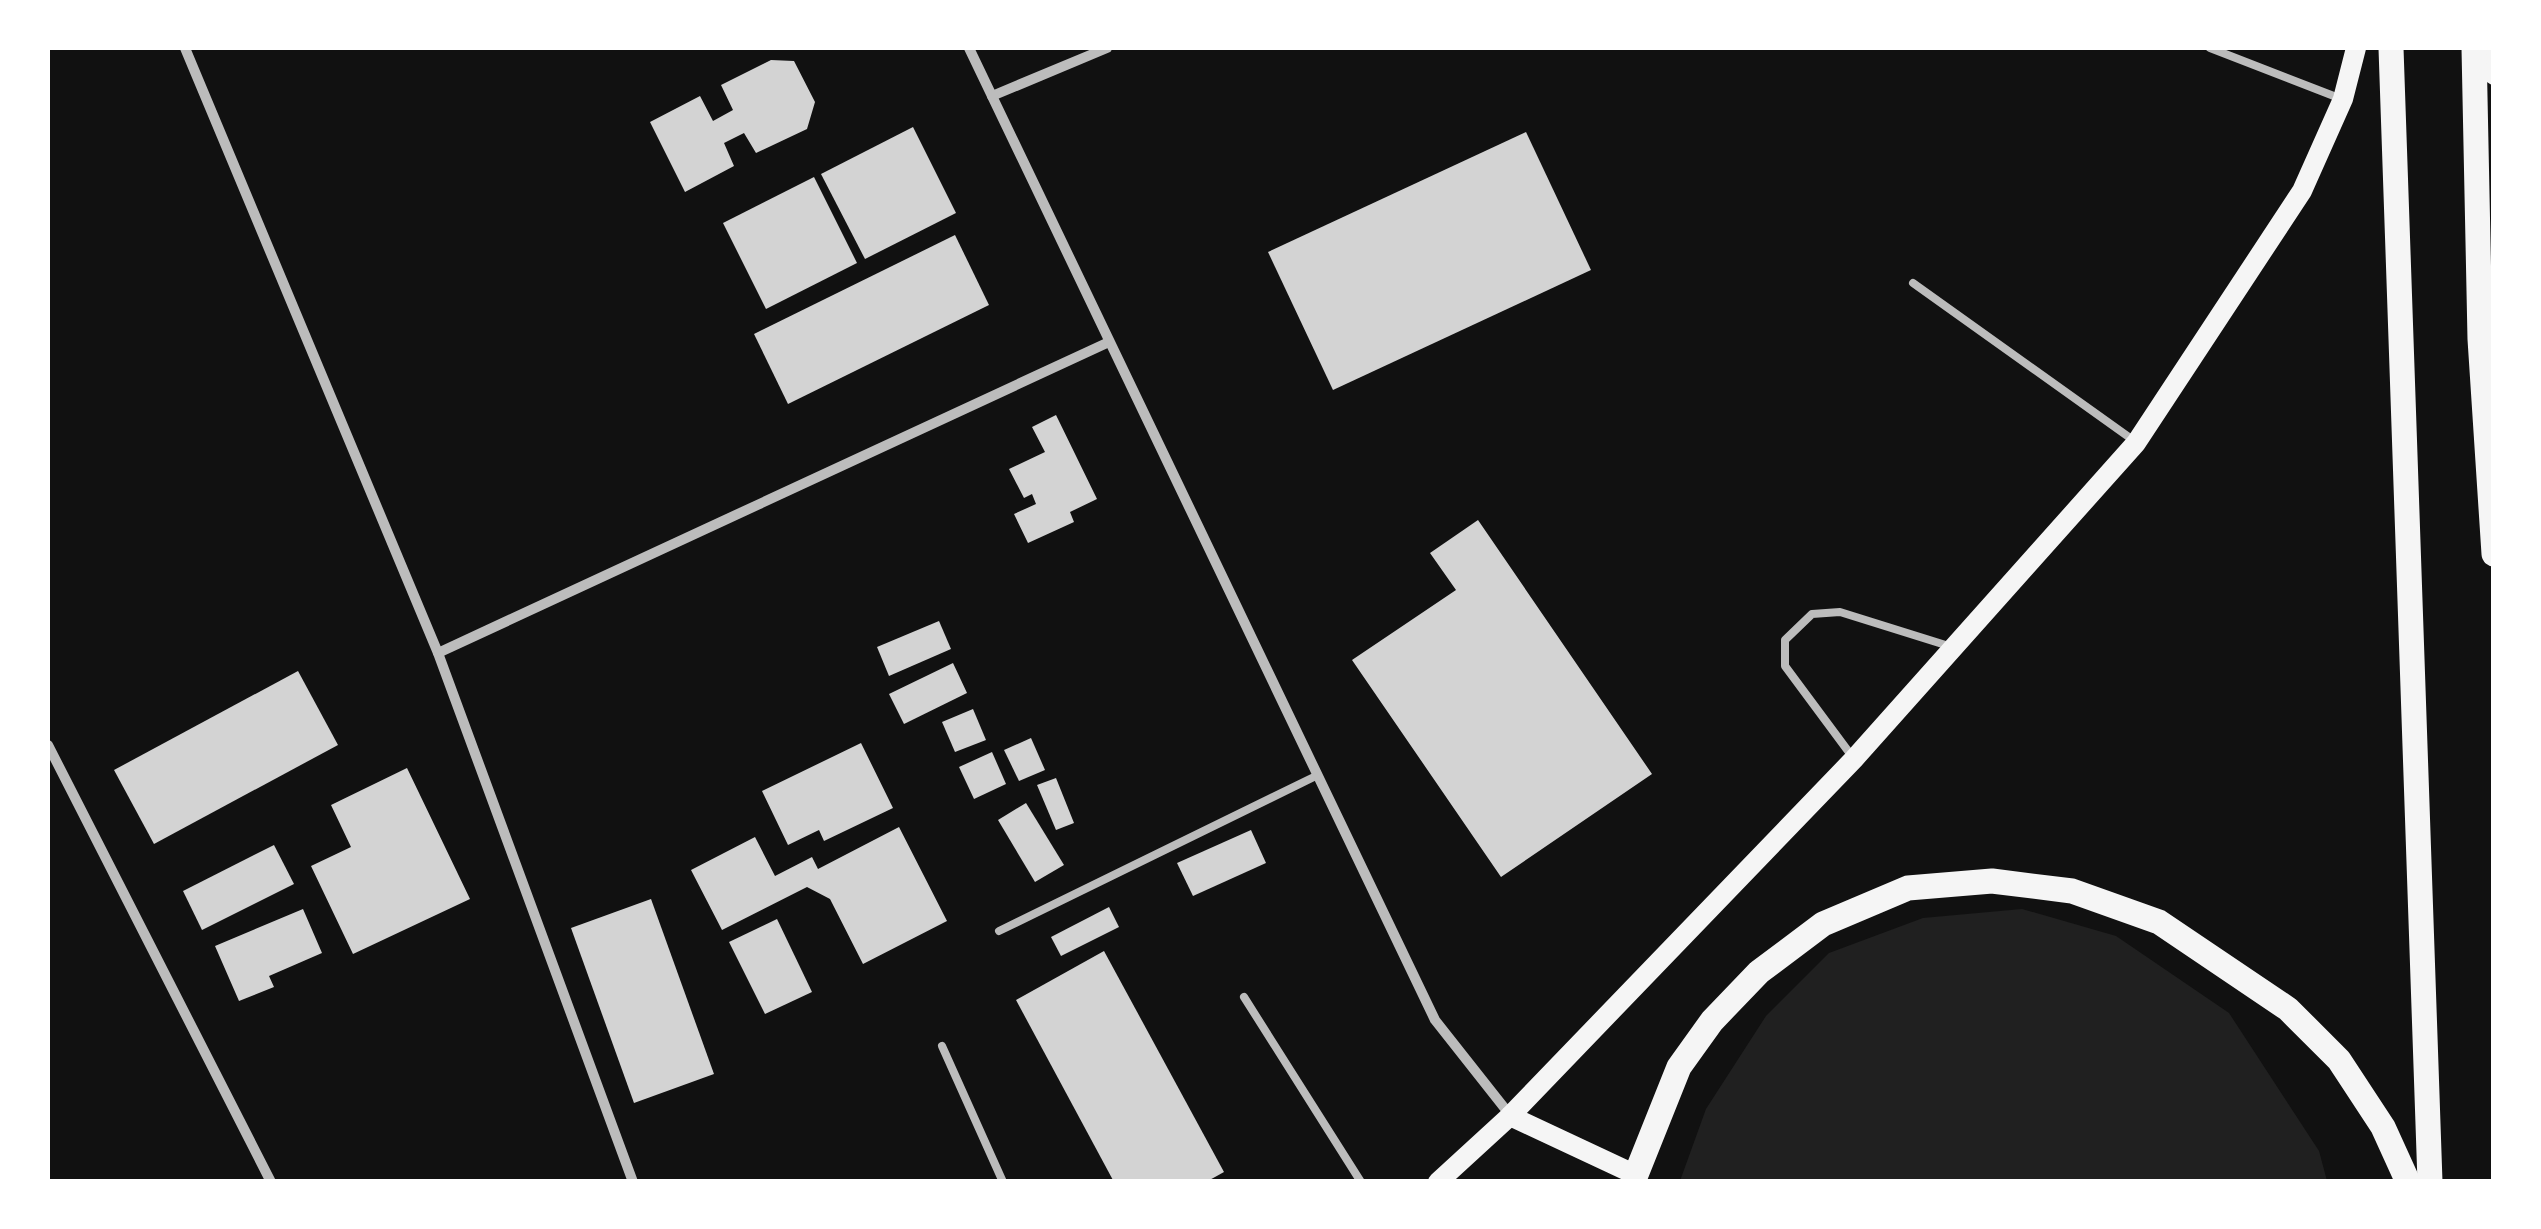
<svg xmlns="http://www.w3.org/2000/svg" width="2541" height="1229" font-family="'Fira Sans Condensed',sans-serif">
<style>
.green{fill:#202020}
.building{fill:#d3d3d3}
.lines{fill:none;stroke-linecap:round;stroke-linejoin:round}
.service{stroke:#bcbcbc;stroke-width:8}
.minor{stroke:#bcbcbc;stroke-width:10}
.secondary{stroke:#f5f5f5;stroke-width:20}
.primary{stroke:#f5f5f5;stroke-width:25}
</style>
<rect width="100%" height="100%" fill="#111"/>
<polygon class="green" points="2022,909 2116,936 2229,1013 2319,1151 2327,1181 1680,1181 1706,1109 1766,1016 1829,953 1923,918"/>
<g class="building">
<polygon points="771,60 794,61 815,102 807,129 756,153 744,133 724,143 734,166 685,192 650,122 700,96 713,121 733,110 721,85"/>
<polygon points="913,127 956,213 865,259 821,174"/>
<polygon points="1526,132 1591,270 1333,390 1268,252"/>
<polygon points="814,177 857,263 766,309 723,223"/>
<polygon points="955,235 989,305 788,404 754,334"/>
<polygon points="1056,415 1097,499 1070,512 1074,522 1028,543 1014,514 1036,504 1032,494 1024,498 1009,469 1045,452 1032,427"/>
<polygon points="1478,520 1652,774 1501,877 1352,660 1456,590 1430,553"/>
<polygon points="939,621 951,649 889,676 877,647"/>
<polygon points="953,663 967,693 904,724 889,694"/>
<polygon points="298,671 338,745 154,844 114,770"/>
<polygon points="973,709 986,740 955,752 942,722"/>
<polygon points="1031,738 1045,770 1019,781 1004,750"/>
<polygon points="861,743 893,808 824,841 819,830 788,845 762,791"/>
<polygon points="992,752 1006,784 974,799 959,767"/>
<polygon points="407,768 470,899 353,954 311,866 351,847 331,805"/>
<polygon points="1056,778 1074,823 1056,830 1037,785"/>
<polygon points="1026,803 1064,865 1035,882 998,820"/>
<polygon points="899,827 947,921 863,964 830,899 807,887 722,930 691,870 755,837 775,876 812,857 818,869"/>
<polygon points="1251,830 1266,863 1193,896 1177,863"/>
<polygon points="274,845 294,884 202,930 183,891"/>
<polygon points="651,899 714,1074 634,1103 571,928"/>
<polygon points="1109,907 1119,927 1061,956 1051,937"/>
<polygon points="303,909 322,953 269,976 274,987 239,1001 215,946"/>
<polygon points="777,919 812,992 765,1014 729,942"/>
<polygon points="1104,951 1224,1172 1206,1182 1114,1182 1016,1000"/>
</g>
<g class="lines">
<g class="service">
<polyline points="2210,48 2339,98"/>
<polyline points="1913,283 2133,440"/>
<polyline points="1854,759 1785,666 1785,640 1812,614 1840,612 1952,647"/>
<polyline points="999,931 1318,775"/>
<polyline points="1244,997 1361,1182"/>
<polyline points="942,1046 1003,1182"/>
</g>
<g class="minor">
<polyline points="185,48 438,653 633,1182"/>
<polyline points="969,48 1435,1020 1510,1115"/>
<polyline points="992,96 1107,48"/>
<polyline points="438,653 1109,342"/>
<polyline points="48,745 271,1182"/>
</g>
<g class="secondary">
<polyline points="2482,48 2494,75"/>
<polyline points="1510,1116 1634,1174"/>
<polyline points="1438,1182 1510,1116 1854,759 2136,443 2302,191 2343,99 2356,48"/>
</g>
<g class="primary">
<polyline points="2391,48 2430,1182"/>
<polyline points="2474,48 2480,339 2494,554"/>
<polyline points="1633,1182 1679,1067 1712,1021 1759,972 1823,924 1908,888 1992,881 2072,891 2159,922 2288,1009 2339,1060 2383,1127 2408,1182"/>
</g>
</g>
<rect width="2541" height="1229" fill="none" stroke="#ffffff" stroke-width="100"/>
</svg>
